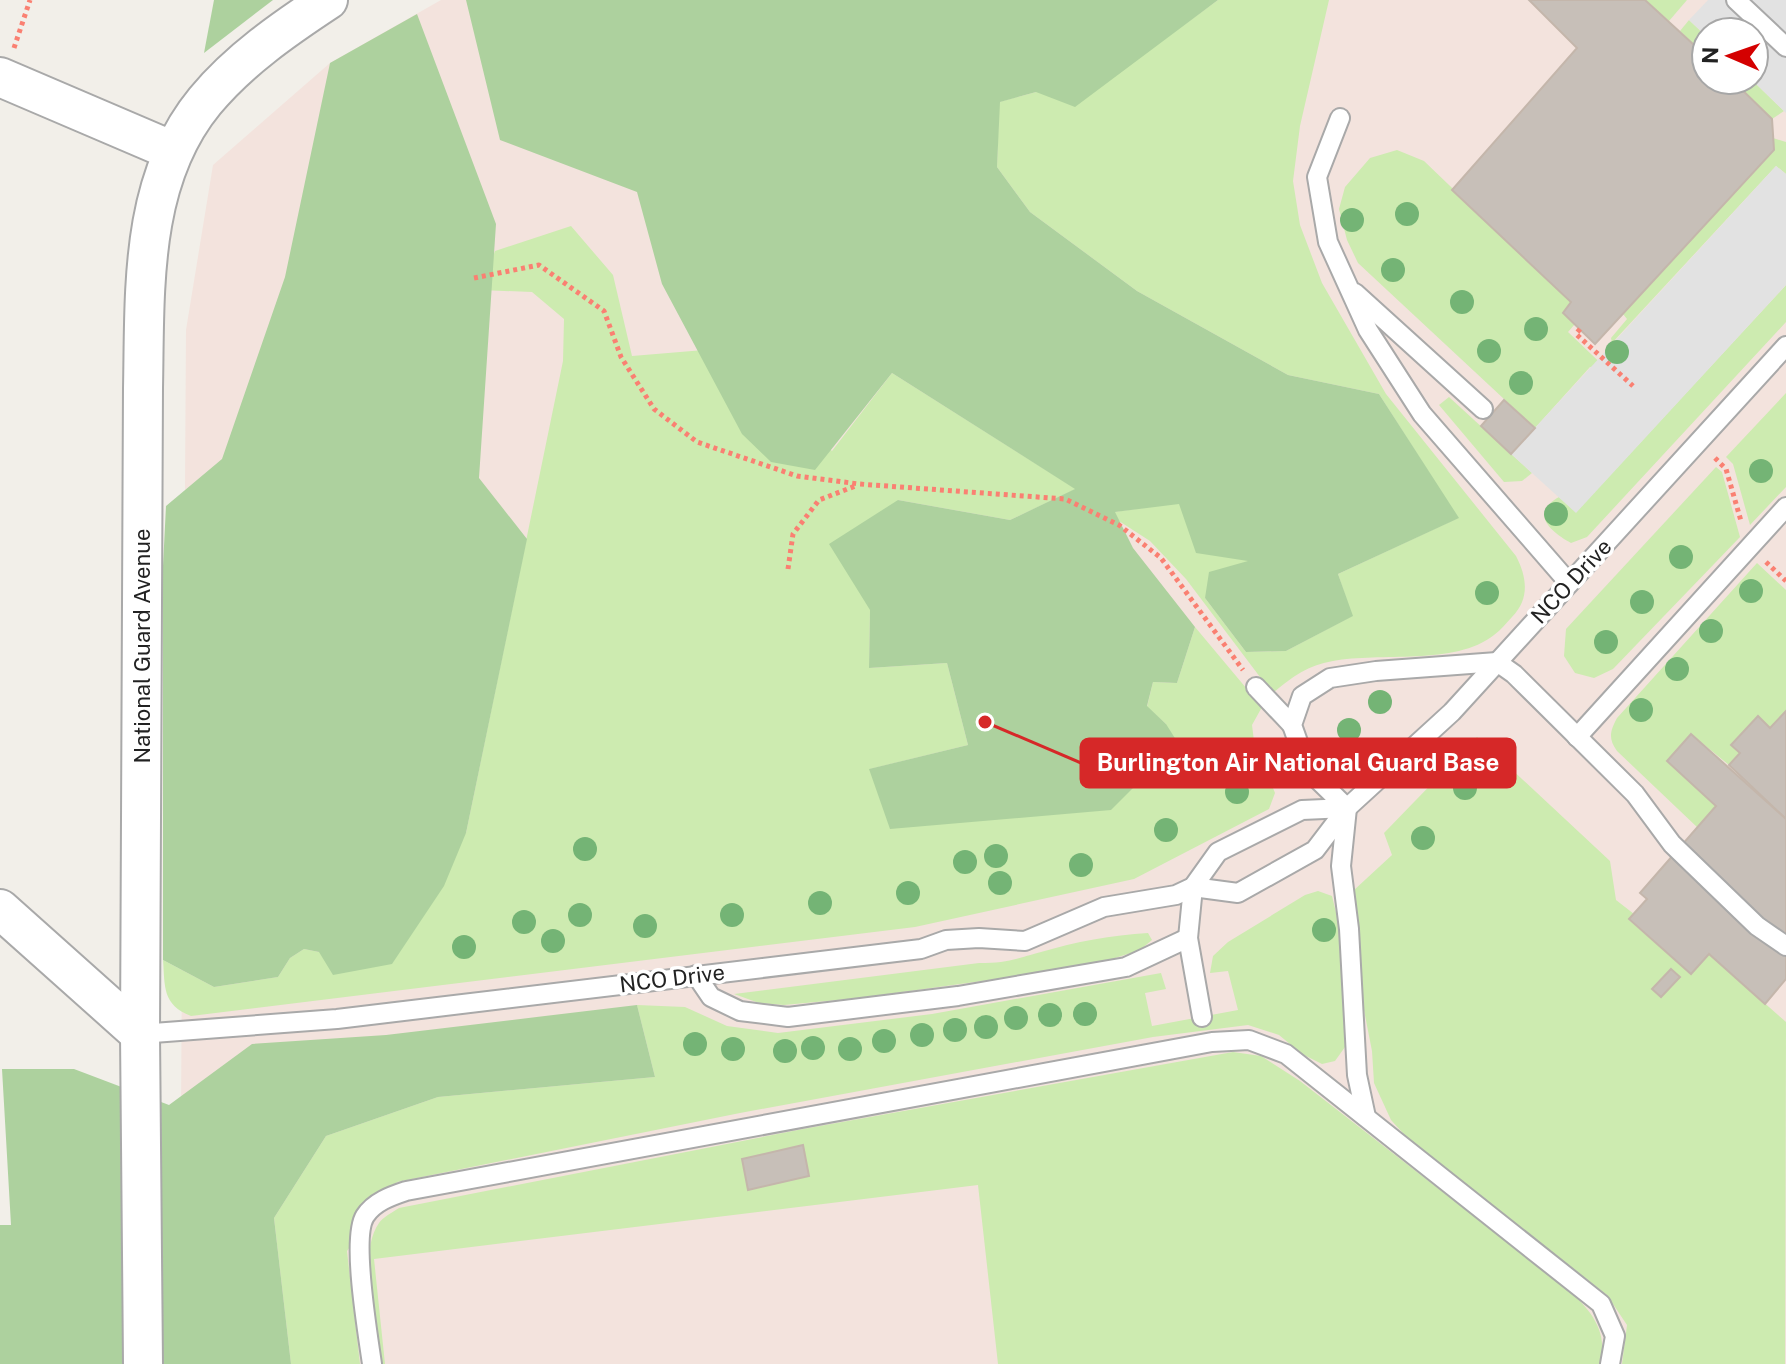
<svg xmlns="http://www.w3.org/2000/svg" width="1786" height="1364" font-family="'Public Sans',sans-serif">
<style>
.military{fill:#f3e3dd;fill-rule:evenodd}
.grass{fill:#cdebb0;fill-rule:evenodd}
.forest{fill:#add19e}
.parking{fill:#e2e2e2}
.building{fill:#c7bfb8;stroke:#c4b6ab;stroke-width:2}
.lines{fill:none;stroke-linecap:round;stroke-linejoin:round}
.lane-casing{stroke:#a9a9a9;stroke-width:22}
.street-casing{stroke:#a9a9a9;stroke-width:42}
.path{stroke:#fa8072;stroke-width:5;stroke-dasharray:4 4;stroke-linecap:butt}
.lane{stroke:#fff;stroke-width:18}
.street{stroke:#fff;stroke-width:38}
.tree{fill:#74b475}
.labels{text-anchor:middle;stroke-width:7;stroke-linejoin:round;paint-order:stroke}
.street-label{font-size:22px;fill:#222;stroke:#fff}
.leader{fill:none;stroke:#d62828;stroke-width:3}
.callout-dot{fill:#d62828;stroke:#fff;stroke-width:3}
.callout{fill:#d62828;stroke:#d62828;stroke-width:3}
.callout-label{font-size:24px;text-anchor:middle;font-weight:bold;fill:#fff}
</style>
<rect width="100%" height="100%" fill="#f2efe9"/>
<path class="military" d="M 441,0 L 1786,0 L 1786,1364 L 185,1364 L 181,1114 L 186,330 L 213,165 L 330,63 ZM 1706,32 L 1754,32 L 1754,80 L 1706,80 Z"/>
<g class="grass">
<path d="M 1218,0 L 1329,0 L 1300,126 L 1293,181 L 1300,225 L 1322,283 L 1386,394 L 1516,556 C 1527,577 1530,599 1512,617 C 1506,623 1501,630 1494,635 C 1455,666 1380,652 1333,661 C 1307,666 1295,675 1274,692 L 1263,681 L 1186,579 L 1150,541 L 1119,521 L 1114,512 L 1179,503 L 1251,561 L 1205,598 L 1246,652 L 1286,651 L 1352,616 L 1338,574 L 1458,518 L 1379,394 L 1288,375 L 1137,291 L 1030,212 L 997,167 L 999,102 L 1036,92 L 1155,46 Z"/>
<polygon points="1645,0 1687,0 1669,21"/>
<polygon points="1689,20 1706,36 1706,56 1680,31"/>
<polygon points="1732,80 1752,80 1784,111 1772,119"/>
<polygon points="1773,138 1786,142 1786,174 1776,166 1612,343 1611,338 1627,319 1623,314"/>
<polygon points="1397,150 1424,161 1571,302 1563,313 1575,324 1568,332 1614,376 1590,367 1535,428 1358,263 1347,240 1339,209 1345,187 1370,158"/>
<path d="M 571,226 L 613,275 L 632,356 L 728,348 L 832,451 L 892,373 L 1076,489 L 1010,520 L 898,500 L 870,610 L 869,668 L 947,663 L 968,745 L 870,769 L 1166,724 L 1147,707 L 1153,682 L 1177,683 L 1195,627 L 1262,707 L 1252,725 L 1254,741 L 1275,793 L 1269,809 L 1134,879 L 915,927 L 191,1016 C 162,1005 165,986 163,960 L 214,987 L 278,977 L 290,958 L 304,949 L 319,952 L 466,833 L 563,361 L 564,319 L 532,292 L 481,290 L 495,251 Z"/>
<path d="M 1786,285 L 1786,322 L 1587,537 L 1571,543 C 1551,532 1529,514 1559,497 L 1576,512 Z"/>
<polygon points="1786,393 1786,487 1750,525 1733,464 1726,457"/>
<polygon points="1449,397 1532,473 1522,481 1504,482 1439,405"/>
<polygon points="1716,467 1722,472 1740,537 1613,669 1594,678 1575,673 1564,656 1566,629"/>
<path d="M 1757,563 L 1786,590 L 1786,711 L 1770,728 L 1759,717 L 1740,753 L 1729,765 L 1691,734 L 1667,761 L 1716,806 L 1698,828 L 1617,751 C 1608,739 1610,731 1617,718 Z"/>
<polygon points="1477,737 1610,861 1616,900 1634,914 1629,920 1691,974 1709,954 1786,1022 1785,1364 1622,1364 1627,1325 1607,1295 1412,1143 1391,1120 1374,1083 1372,1051 1361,995 1353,891 1392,855 1384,833"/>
<polygon points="1318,891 1332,896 1341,933 1345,1047 1335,1061 1322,1064 1302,1054 1279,1035 1248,1025 1153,1037 740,1113 397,1182 347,1251 360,1364 291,1364 274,1218 326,1136 438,1097 655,1077 637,1005 685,1007 727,1026 778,1033 932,1014 1161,973 1166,989 1145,993 1152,1026 1238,1010 1228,971 1210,973 1213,956 1228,942 1305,895"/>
<path d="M 1148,933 L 1152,940 L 1140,950 L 1109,960 L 1011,977 L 859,998 L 784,1005 L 759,1003 L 734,994 L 979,963 C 1007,963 1015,959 1041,952 C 1075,942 1112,935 1148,933 Z"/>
<path d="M 1233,1052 L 1261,1056 L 1300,1081 L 1565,1287 C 1587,1306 1611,1331 1599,1364 L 998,1364 L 978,1185 L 374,1259 L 385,1364 L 379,1364 C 375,1328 357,1254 379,1223 C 383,1217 393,1212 399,1208 L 803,1129 ZM 802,1145 L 809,1176 L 749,1189 L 742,1159 Z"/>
</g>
<g class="forest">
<polygon points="214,0 273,0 204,53"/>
<polygon points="466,0 1218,0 1075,107 1036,92 1000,102 997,167 1030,212 1137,291 1288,375 1379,394 1459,518 1338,574 1353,616 1286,651 1246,652 1205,598 1209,572 1248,561 1196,553 1179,504 1115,512 1133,548 1195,627 1177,683 1153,682 1147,706 1166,724 1178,743 1111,810 890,829 869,769 968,745 947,663 869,668 870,610 829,544 898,500 1010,520 1075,489 892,373 815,470 771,462 742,434 662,284 637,192 500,140"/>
<polygon points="417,14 496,224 479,478 527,539 466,833 444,886 392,964 333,975 319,952 304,949 290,958 278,977 214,987 163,960 163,566 166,506 222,459 285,277 330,63"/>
<polygon points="637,1005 655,1077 438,1097 326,1136 274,1218 291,1364 0,1364 0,1225 11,1225 2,1069 74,1069 169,1105 252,1044 386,1035"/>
</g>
<g class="parking">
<polygon points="1708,0 1786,0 1786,113 1752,80 1754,80 1754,32 1706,32 1706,36 1689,20"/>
<polygon points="1776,166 1786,174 1786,285 1576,513 1511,454"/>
</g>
<g class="building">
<polygon points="1645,0 1706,56 1706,80 1732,80 1772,119 1774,150 1595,344 1563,313 1571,302 1452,190 1577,48 1529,0"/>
<polygon points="1504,400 1535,428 1511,454 1481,426"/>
<polygon points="1786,711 1786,819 1729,765 1740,753 1731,745 1758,716 1770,728"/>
<polygon points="1691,734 1786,819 1786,979 1765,1004 1709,954 1691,974 1629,919 1647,899 1640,893 1716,806 1667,761"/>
<polygon points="1671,969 1680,977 1661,997 1652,989"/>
<polygon points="803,1145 809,1176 748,1190 742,1159"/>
</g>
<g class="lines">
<g class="lane-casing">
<g id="lane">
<polyline points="1736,0 1786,47"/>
<polyline points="1340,118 1317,177 1328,242 1368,330 1422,414 1569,583"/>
<polyline points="1355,293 1483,409"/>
<polyline points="1256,687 1292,725"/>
<polyline points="1577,737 1786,507"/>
<polyline points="1347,808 1308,770 1292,725 1302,696 1330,678 1376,671 1497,662 1514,674 1635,794 1672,844 1757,926 1786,946"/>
<polyline points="1347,808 1341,866 1349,929 1357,1075 1366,1117"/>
<polyline points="1193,887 1238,893 1315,850 1347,808 1452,712 1786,346"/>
<polyline points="1193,887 1188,938 1202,1017"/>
<polyline points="696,975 711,997 740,1011 788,1017 958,996 1126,967 1188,938"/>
<polyline points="140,1034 337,1019 921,949 946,940 979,938 1025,941 1104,907 1176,895 1193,887 1218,852 1302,810 1347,808"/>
<path d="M 372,1364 C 368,1335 351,1238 365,1216 C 374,1202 391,1196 406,1191 L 1212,1042 L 1249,1040 L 1286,1054 L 1601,1304 L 1615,1336 L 1610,1364"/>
</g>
</g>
<g class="street-casing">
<g id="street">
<polyline points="0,77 173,151"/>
<polyline points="0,909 140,1034"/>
<path d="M 143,1364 L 140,1034 L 143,388 C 145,290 139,181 205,101 C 239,60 284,29 328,0"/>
</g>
</g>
<g class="path">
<polyline points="14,48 30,0"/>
<polyline points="474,278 539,265 604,311 621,357 654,409 697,442 797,476 859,484 1065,499 1119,525 1161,558 1243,670"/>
<polyline points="1580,329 1576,334 1633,386"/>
<polyline points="1715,458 1726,469 1741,521"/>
<polyline points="1766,562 1786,581"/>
<polyline points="788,569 793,534 819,500 858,485"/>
</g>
<use href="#lane" class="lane"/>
<use href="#street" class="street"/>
</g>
<g class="tree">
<circle cx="1407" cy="214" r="12"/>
<circle cx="1352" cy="220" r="12"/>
<circle cx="1393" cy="270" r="12"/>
<circle cx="1462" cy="302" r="12"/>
<circle cx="1536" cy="329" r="12"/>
<circle cx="1489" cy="351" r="12"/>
<circle cx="1617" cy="352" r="12"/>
<circle cx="1521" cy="383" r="12"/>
<circle cx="1761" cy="471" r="12"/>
<circle cx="1556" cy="514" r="12"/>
<circle cx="1681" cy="557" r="12"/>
<circle cx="1751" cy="591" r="12"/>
<circle cx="1487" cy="593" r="12"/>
<circle cx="1642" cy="602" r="12"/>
<circle cx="1711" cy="631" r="12"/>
<circle cx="1606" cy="642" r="12"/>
<circle cx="1677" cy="669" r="12"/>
<circle cx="1380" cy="702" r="12"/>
<circle cx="1641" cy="710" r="12"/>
<circle cx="1349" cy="730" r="12"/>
<circle cx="1465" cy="788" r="12"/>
<circle cx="1237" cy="792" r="12"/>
<circle cx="1166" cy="830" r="12"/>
<circle cx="1423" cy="838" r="12"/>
<circle cx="585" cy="849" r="12"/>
<circle cx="996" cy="856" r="12"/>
<circle cx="965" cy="862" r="12"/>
<circle cx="1081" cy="865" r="12"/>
<circle cx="1000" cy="883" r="12"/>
<circle cx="908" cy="893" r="12"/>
<circle cx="820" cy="903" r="12"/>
<circle cx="580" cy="915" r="12"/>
<circle cx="732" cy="915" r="12"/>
<circle cx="524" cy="922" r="12"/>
<circle cx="645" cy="926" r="12"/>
<circle cx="1324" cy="930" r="12"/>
<circle cx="553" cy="941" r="12"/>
<circle cx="464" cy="947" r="12"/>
<circle cx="1085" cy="1014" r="12"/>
<circle cx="1050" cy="1015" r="12"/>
<circle cx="1016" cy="1018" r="12"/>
<circle cx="986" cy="1027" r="12"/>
<circle cx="955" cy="1030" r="12"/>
<circle cx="922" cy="1035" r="12"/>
<circle cx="884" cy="1041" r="12"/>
<circle cx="695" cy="1044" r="12"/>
<circle cx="813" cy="1048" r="12"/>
<circle cx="733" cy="1049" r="12"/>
<circle cx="850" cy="1049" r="12"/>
<circle cx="785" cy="1051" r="12"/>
</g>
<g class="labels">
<g class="street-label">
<text transform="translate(1571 581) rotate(-47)" y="8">NCO Drive</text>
<text transform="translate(142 646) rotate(-90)" y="8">National Guard Avenue</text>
<text transform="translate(672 978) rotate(-7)" y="8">NCO Drive</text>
</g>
</g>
<path class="leader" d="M985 722L1081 763"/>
<circle class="callout-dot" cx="985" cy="722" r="8"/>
<rect class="callout" x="1081" y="739" width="434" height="48" rx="8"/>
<g class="callout-label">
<text x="1298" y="771">Burlington Air National Guard Base</text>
</g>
<g transform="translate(1730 56) rotate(272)"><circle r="38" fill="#ffffff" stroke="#a7a7a7" stroke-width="2"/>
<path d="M0-6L14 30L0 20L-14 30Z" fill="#d40000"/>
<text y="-12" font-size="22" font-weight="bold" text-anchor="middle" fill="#222222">N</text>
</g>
</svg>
